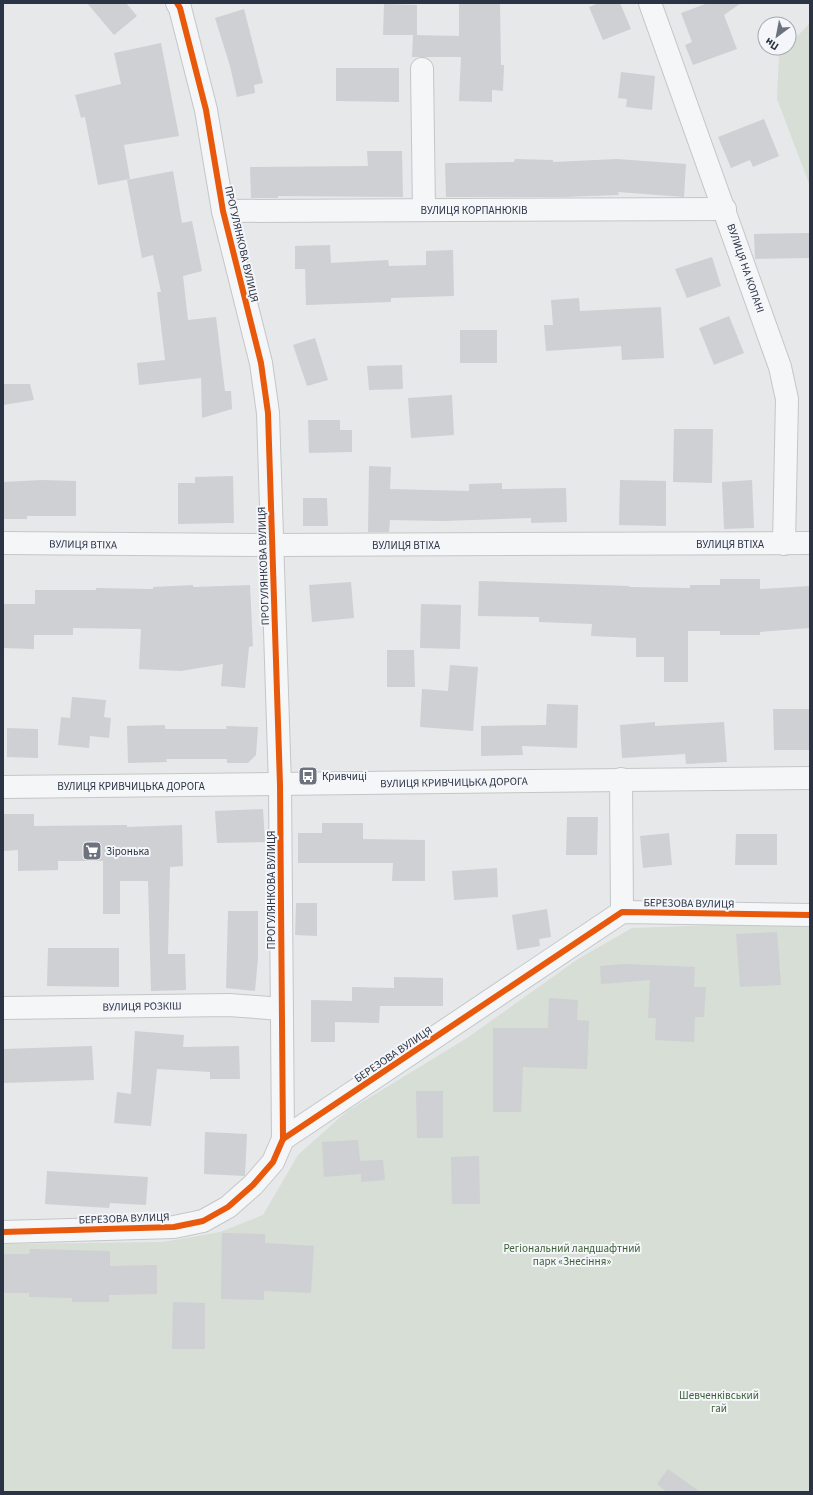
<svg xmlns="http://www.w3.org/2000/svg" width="813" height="1495" font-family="'Source Sans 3',sans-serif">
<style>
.green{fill:#d6ded6}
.building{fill:#ced0d3}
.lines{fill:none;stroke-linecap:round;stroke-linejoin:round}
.minor-casing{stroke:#c4c6c8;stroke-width:24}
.minor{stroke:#f5f6f7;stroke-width:22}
.cycleway-casing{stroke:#f4f6f9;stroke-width:8}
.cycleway{stroke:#e8590c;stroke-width:6}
.labels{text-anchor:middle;stroke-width:4;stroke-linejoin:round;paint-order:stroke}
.street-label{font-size:11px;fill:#2b3445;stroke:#f4f6f9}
.poi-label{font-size:11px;fill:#2b3445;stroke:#f4f6f9;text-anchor:start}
.park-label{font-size:11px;fill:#3f6138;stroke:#f4f6f9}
</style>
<rect width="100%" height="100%" fill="#e6e8ea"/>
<g class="green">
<polygon points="810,23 810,186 777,99 779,56 786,48 789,48 789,45"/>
<polygon points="810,924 810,1492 3,1492 3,1244 163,1242 220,1232 263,1215 298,1155 346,1112 467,1038 578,959 632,928 716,925"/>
</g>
<g class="building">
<polygon points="87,3 126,3 137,16 114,35"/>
<polygon points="459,3 500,3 501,65 504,65 503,91 492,90 492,102 459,101 461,57 412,57 413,35 459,36"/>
<polygon points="599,3 620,3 631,29 603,40 589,7"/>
<polygon points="708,3 741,3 724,15 737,49 693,65 685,45 692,42 681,13"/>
<polygon points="384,4 417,5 417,35 383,35"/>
<polygon points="244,9 263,83 254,85 255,93 237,97 230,66 215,18"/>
<polygon points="161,43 179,136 124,145 130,179 98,185 85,117 81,118 75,95 121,84 114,53"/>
<polygon points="336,68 399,68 399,102 336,101"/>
<polygon points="621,72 655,76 652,110 626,107 627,99 618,98"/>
<polygon points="764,119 779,156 753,167 750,160 731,168 718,137"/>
<polygon points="367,151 402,151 403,197 278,196 278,198 251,198 250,167 368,166"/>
<polygon points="515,159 553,160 553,162 617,159 686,164 684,197 618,192 619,195 563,197 446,197 445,163 514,162"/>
<polygon points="173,171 182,223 192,221 202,271 183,276 188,320 216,317 225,391 231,391 232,409 202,418 201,378 139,385 137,363 165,360 157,292 161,292 153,255 142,258 127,180"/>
<polygon points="810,233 810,258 755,259 754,234"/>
<polygon points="330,245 331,263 388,260 389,266 426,265 426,251 453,250 454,296 391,298 391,302 306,305 305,269 295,269 295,246"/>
<polygon points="712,257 721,286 687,298 675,269"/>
<polygon points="579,298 580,311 661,307 664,358 622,360 621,346 546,351 544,325 553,325 551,300"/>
<polygon points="729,316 744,353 714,365 699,328"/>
<rect x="460" y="330" width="37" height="33"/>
<polygon points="315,338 328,380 307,386 293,345"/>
<polygon points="402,365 403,389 369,390 367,366"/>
<polygon points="3,384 30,384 34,400 3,405"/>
<polygon points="452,395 454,435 411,438 408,398"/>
<polygon points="308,420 340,420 340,430 352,430 352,452 309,453"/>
<polygon points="674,429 713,429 712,483 673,482"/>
<polygon points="369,466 391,467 390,489 469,491 469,484 502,483 502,489 566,488 567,522 531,523 531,518 442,521 390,520 389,532 368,532"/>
<polygon points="233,476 234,523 178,524 178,483 195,483 195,477"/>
<polygon points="42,480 76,481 76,516 27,516 27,519 3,519 3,482"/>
<polygon points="620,480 666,481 666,526 619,525"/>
<polygon points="752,480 754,528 724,529 722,482"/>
<polygon points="303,498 327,498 328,526 303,526"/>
<polygon points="720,579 760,579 760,589 810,586 810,628 760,632 760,635 720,635 720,631 688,631 688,682 664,682 664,657 636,657 636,638 591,636 592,624 539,622 539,617 478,616 479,581 629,586 629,587 690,588 690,585 720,585"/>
<polygon points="351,582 354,618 312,622 309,585"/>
<polygon points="193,585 193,587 250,585 253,646 249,647 245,688 221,686 223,664 181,671 139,669 141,629 73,628 73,635 34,635 34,649 3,648 3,604 35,604 35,590 96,590 96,588 153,589 153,587"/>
<polygon points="421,604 461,605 460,649 420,648"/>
<polygon points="387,650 414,650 415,687 387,687"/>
<polygon points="450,665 478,667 473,731 420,727 422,689 448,691"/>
<polygon points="72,697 106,700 104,717 111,718 109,738 90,736 89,748 58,745 61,717 70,718"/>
<polygon points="547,704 578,705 577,748 522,746 523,755 481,756 481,726 546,725"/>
<polygon points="773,709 809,709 809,750 774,750"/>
<polygon points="655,722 655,726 724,722 727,762 686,764 685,754 622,758 620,725"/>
<polygon points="165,725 165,729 227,729 226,726 258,727 256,755 248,763 227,763 227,759 166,759 167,762 128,763 127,726"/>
<polygon points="7,728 38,729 38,758 7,757"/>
<polygon points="263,809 265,842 217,843 215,811"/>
<polygon points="3,814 34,814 34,826 127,825 127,827 182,825 183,866 170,867 168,954 185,954 186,990 151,991 148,881 120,881 120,914 103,914 103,861 58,861 58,870 18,871 18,850 4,851"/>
<polygon points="567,817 598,817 597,855 566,855"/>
<polygon points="322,823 363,823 363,839 425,840 425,881 392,881 393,863 298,863 298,833 322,833"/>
<polygon points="669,833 672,865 643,868 640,836"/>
<polygon points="736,834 777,834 777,865 735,865"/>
<polygon points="497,868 498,897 454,900 452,871"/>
<polygon points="296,903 317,903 317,936 295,935"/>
<polygon points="547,909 551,937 539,939 540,946 517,950 512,915"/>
<polygon points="228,911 258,911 258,958 255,991 226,988"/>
<polygon points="777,932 781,985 740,987 736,934"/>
<polygon points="48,948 119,948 119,987 47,986"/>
<polygon points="624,964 695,967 694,987 706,987 704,1017 695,1017 694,1042 655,1040 656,1018 648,1018 650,980 601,984 600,966"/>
<polygon points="394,977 443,978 443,1006 380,1006 379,1023 335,1022 335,1042 311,1042 311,1000 352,1001 352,987 394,988"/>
<polygon points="549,998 578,1000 577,1020 589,1021 587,1069 523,1067 521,1112 493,1112 493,1028 548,1028"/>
<polygon points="135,1031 184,1035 183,1047 239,1046 240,1079 210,1079 210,1072 157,1069 151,1126 114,1123 117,1092 131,1094"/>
<polygon points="92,1046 94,1080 3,1083 3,1049"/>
<polygon points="416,1091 443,1091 443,1138 417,1138"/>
<polygon points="205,1132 247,1134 245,1176 204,1174"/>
<polygon points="358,1140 361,1170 360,1161 383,1160 385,1180 361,1182 361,1174 324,1177 322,1142"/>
<polygon points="479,1156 480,1204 452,1204 451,1157"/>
<polygon points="47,1171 148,1177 146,1205 110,1203 109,1208 45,1204"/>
<polygon points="222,1233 265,1234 265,1243 314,1246 311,1293 264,1291 264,1300 221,1299"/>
<polygon points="30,1249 110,1251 110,1266 157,1265 157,1294 109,1295 109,1302 72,1302 72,1298 29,1297 29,1293 3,1293 3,1254 29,1254"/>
<polygon points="173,1302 205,1303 205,1349 172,1349"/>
<polygon points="668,1469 700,1492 667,1492 657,1484"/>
</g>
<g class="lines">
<g class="minor-casing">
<g id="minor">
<polyline points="177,3 180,8 206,110 223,211 261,363 268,413 280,785 283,1139"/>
<polyline points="650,3 780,367 787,399 784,544"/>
<polyline points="422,69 424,210"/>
<polyline points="223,211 725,209"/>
<polyline points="3,543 272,545 810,543"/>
<polyline points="621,779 622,912"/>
<polyline points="3,787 810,778"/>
<polyline points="3,1008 229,1005 282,1009"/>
<polyline points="3,1232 174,1227 203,1221 228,1207 253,1185 273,1162 283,1139 622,912 810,915"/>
</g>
</g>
<use href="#minor" class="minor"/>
<g class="cycleway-casing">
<g id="cycleway">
<polyline points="177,3 180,8 206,110 223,211 261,363 268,413 280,785 283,1139"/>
<polyline points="3,1232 174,1227 203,1221 228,1207 253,1185 273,1162 283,1139 622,912 810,915"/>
</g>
</g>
<use href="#cycleway" class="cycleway"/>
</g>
<defs>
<g id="bus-square" transform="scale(1)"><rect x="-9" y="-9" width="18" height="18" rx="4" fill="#6c737f" stroke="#f4f6f9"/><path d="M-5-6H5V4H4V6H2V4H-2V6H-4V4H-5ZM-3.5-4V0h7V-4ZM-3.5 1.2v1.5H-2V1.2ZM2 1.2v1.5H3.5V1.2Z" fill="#fff"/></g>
<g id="supermarket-square" transform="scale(1)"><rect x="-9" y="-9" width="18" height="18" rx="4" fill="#6c737f" stroke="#f4f6f9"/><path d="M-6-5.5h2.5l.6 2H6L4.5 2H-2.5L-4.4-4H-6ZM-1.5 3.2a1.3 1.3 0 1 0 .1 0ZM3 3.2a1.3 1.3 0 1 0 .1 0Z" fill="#fff"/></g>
</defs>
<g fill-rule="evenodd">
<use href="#bus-square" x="308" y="776"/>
<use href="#supermarket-square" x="92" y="851"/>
</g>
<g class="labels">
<g class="street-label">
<text x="474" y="214">ВУЛИЦЯ КОРПАНЮКІВ</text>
<text transform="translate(242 244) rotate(77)" y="4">ПРОГУЛЯНКОВА ВУЛИЦЯ</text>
<text transform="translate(746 268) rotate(71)" y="4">ВУЛИЦЯ НА КОПАНІ</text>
<text transform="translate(83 544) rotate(1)" y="4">ВУЛИЦЯ ВТІХА</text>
<text x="730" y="548">ВУЛИЦЯ ВТІХА</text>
<text x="406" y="549">ВУЛИЦЯ ВТІХА</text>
<text transform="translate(263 566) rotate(-92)" y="4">ПРОГУЛЯНКОВА ВУЛИЦЯ</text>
<text transform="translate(454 782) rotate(-1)" y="4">ВУЛИЦЯ КРИВЧИЦЬКА ДОРОГА</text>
<text x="131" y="790">ВУЛИЦЯ КРИВЧИЦЬКА ДОРОГА</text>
<text transform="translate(271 890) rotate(-90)" y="4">ПРОГУЛЯНКОВА ВУЛИЦЯ</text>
<text transform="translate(689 903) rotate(1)" y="4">БЕРЕЗОВА ВУЛИЦЯ</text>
<text transform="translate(142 1006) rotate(-1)" y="4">ВУЛИЦЯ РОЗКІШ</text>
<text transform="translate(393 1054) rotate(-34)" y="4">БЕРЕЗОВА ВУЛИЦЯ</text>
<text transform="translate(124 1218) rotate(-2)" y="4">БЕРЕЗОВА ВУЛИЦЯ</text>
</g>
<g class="poi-label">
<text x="322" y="780">Кривчиці</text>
<text x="106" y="855">Зіронька</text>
</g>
<g class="park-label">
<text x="572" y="1252">Регіональний ландшафтний<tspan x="572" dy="13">парк «Знесіння»</tspan></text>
<text x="719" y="1399">Шевченківський<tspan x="719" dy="13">гай</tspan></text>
</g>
</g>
<rect width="813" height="1495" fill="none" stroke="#2b3445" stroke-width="8"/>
<g transform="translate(777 36) rotate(212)"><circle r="19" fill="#f4f6f9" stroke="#a4a8b1"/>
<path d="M0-3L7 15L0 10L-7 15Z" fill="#6c737f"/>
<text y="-6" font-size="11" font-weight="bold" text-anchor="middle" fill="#2b3445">Пн</text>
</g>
</svg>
